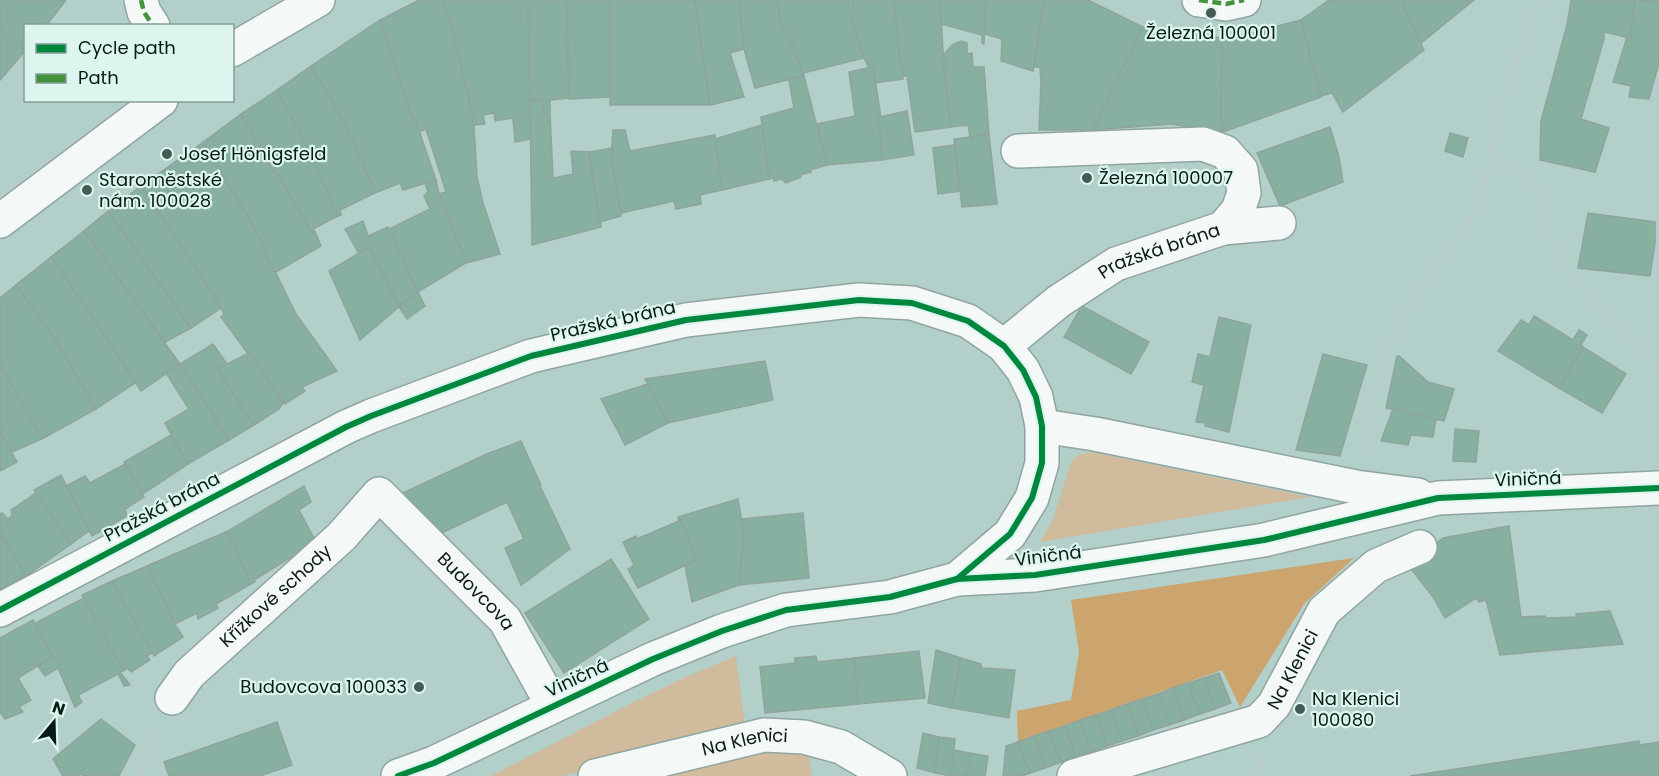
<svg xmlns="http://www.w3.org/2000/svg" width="1659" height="776" font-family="Poppins,sans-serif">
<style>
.green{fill:#d0bb9c}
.forest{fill:#cba56d}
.building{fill:#87b0a1;stroke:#90a49d;stroke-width:1.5}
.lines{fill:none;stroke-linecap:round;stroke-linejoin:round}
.minor-casing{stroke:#90a5a1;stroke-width:36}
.path{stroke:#c1c9c7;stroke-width:4;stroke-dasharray:3 4.5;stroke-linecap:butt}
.minor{stroke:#f4f8f7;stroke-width:33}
.quiet{stroke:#44923b;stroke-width:4.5;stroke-dasharray:9 4.5;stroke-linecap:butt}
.cycleway-casing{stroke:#dcf5ef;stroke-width:10}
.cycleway{stroke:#00873e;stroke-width:6}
.poi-dot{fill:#435a55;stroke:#dcf5ef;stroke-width:2}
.labels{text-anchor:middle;stroke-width:4.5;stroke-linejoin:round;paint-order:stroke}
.poi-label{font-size:18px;fill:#071b17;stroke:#dcf5ef;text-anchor:start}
.street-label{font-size:18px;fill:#071b17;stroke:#dcf5ef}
</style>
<rect width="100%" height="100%" fill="#b3cfc9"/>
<g class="green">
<polygon points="1092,452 1310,497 1040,542 1053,519 1072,460 1078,455"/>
<polygon points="736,656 745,727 563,776 491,776 634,702 688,676"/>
<polygon points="766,746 807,746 812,776 656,776"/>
</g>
<polygon class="forest" points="1354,558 1304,604 1240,707 1222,670 1018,742 1017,711 1071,700 1079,652 1071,600"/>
<g class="building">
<polygon points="0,0 66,0 46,26 26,26 25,51 0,30"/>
<polygon points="419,0 441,0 449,16 474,119 472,120 474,127 477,177 483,203 500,254 466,263 439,194 446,192 426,129 419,132 415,119 413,120 380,20"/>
<polygon points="441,0 528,0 531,139 515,142 513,118 495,121 494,113 483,115 485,124 475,125 474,127 472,120 474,119 449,16"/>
<polygon points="528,0 567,0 569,98 550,100 550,113 543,114 542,100 530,101"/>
<polygon points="567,0 610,0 610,97 569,99"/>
<polygon points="610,0 695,0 710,105 610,105"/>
<polygon points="695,0 739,0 744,49 730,53 744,97 710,105"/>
<polygon points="739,0 777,0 782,28 786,28 804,76 755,88 744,49"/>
<polygon points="777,0 853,0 854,14 851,14 853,24 864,58 803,73 786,28 782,28"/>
<polygon points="853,0 894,0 903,79 875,83 873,67 869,68 864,58 853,24 851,14 854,14"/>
<polygon points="894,0 940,0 944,67 951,127 915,132 907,76 904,76 899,53"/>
<polygon points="940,0 986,0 984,44 982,43 982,35 941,24"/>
<polygon points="986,0 1044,0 1033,71 1001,61 1002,39 985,34"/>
<polygon points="1044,0 1088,0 1143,27 1093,130 1039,130 1041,82 1040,67 1034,67"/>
<polygon points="1329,0 1401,0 1424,50 1343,112 1332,93 1321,96 1301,20"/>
<polygon points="1401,0 1474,0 1421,43"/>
<polygon points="1571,0 1635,0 1630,38 1604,32 1604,39 1581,119 1609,128 1595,172 1540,160 1541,121 1567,25"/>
<polygon points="1635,0 1659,1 1659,63 1649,99 1629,97 1631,86 1613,82 1627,37 1630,38"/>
<polygon points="380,20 413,120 415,119 436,180 403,190 400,183 375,193 347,127 311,66"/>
<polygon points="1301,20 1321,97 1223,132 1220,111 1221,111 1222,38 1224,38 1224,40"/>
<polygon points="1143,27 1185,34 1222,38 1221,111 1220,111 1222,125 1221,133 1172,124 1093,130"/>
<polygon points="0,30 25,51 0,80"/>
<polygon points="961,41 967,43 967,54 972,53 973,67 984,67 989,135 970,137 968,125 951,127 944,67 945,53 952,45"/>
<polygon points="311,66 347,127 375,193 340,210 341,215 338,216 310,152 277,90"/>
<polygon points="873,67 880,111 882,160 827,165 817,124 855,116 849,72"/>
<polygon points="804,76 827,165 810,170 811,172 800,175 801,177 786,183 781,179 774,181 774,178 769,179 761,117 794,108 789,80"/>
<polygon points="277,90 310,152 338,216 313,229 315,232 312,233 275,170 273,172 241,114"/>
<polygon points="542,100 543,114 550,113 553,178 573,174 571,151 589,152 601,227 532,245 530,101"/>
<polygon points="907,111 914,155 882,160 879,117"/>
<polygon points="241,114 273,172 275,170 312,233 315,232 321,246 276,272 265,256 268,253 247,215 202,143"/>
<polygon points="762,125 769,179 722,190 715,139"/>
<polygon points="1330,127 1339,157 1343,182 1280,206 1257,153"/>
<polygon points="613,130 625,130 630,151 715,135 722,190 700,195 701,204 676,209 674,201 621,213 611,158"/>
<polygon points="1450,133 1468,138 1463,157 1445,151"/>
<polygon points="989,135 997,204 962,207 954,139"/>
<polygon points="202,143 247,215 268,253 265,256 276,273 296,314 337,371 302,387 305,391 285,404 221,317 224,314 221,308 191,261 141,186"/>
<polygon points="954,145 960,191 938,194 933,148"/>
<polygon points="613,148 611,158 621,216 600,222 589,152"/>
<polygon points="436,180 439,194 466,263 418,292 389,229 430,209 424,196 428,192 425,183"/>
<polygon points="141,186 191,261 221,308 191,328 108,211"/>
<polygon points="108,211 191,328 165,342 84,231"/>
<polygon points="1588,213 1655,222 1655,244 1650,276 1578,268"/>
<polygon points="363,221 368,236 388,227 418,292 399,306 369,247 358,252 345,229"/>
<polygon points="84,231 180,364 141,391 99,327 51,257"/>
<polygon points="369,247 399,306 399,307 360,340 329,271"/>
<polygon points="51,257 99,327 135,383 96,409 57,342 16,285"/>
<polygon points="16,285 57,342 96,409 42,439 0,365 0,298"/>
<polygon points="418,292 425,306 407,319 399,307"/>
<polygon points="1082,306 1149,342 1131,374 1064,337"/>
<polygon points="1534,316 1573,340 1579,330 1587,335 1581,345 1583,347 1559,388 1498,351 1521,320 1529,325"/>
<polygon points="1219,317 1251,325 1229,432 1205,426 1205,423 1196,422 1204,385 1192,382 1198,354 1210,357"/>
<polygon points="213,344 227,364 217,369 254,425 229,440 180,364"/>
<polygon points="1583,347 1626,374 1602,413 1559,388"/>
<polygon points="249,353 283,403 279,409 254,425 217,369"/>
<polygon points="1323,354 1367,365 1340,456 1296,450"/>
<polygon points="1397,356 1399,356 1428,382 1454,389 1444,421 1386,408"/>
<polygon points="765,361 773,400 668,423 645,379"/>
<polygon points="180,364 229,440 188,464 165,423 189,409 166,373"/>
<polygon points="0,365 42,439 12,452 0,431"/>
<polygon points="648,384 668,423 625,445 601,399"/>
<polygon points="1393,409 1436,419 1433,437 1411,435 1408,445 1381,441"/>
<polygon points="1455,429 1479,431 1476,462 1453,461"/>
<polygon points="0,431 17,462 0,471"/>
<polygon points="171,435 188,464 143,494 124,462"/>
<polygon points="521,441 541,485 540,486 570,549 521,585 505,548 524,539 507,502 431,538 394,497 487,454"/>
<polygon points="125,464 144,497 125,509 127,516 92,536 66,486 85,476 90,483"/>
<polygon points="61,475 89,531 71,544 34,490"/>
<polygon points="304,486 311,502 299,510 316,542 254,580 255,582 251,584 228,531"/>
<polygon points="36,493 71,544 26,576 0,534 0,514 2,513 8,519 12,515 11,510"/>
<polygon points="738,499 744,535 739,585 692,602 685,566 696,560 681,520 679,521 678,517"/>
<polygon points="803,513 809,578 739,585 744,535 742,519"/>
<polygon points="681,520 696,560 638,588 628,569 634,565 623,542 636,536 637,539"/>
<polygon points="1509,526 1521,617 1545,616 1546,618 1577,617 1576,614 1610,611 1623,644 1500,655 1486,600 1479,602 1476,598 1445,618 1433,597 1409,566 1443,538"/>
<polygon points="228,531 251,584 216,604 218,608 198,619 197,613 175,624 147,566"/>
<polygon points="2,536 26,576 0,590 0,537"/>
<polygon points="611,559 649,619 564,673 525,613"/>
<polygon points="147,566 175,624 183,637 154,656 112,581"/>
<polygon points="112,581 152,653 147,656 150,660 131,672 128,668 123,671 82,595"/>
<polygon points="84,598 123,671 120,672 130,685 124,686 118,674 78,695 82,702 75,707 58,668 45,676 38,666 52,657 35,623"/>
<polygon points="33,620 52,657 18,678 31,700 19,707 23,712 5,719 0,711 0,638"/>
<polygon points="936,650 961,658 952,708 928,703"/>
<polygon points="919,651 925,698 858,704 854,658"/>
<polygon points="816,656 817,662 854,658 858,704 765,713 760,667 795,663 795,658"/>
<polygon points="961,658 981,664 981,668 1015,670 1009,718 952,708"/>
<polygon points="1219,673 1231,703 1215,709 1204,678"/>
<polygon points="1204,678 1215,709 1200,714 1188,683"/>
<polygon points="1188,683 1200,714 1184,720 1173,688"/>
<polygon points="1173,688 1184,720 1169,725 1158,694"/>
<polygon points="1158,694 1169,725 1153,730 1142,699"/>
<polygon points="1142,699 1153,730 1138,736 1127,704"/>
<polygon points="1127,704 1138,736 1122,741 1111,710"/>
<polygon points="1111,710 1122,741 1107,746 1096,715"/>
<polygon points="1096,715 1107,746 1091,752 1080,720"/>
<polygon points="101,719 135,745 119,776 83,776 81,774 78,776 63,776 53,759"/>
<polygon points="1080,720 1091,752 1076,757 1065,726"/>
<polygon points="277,722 292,765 260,776 169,776 164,762"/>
<polygon points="1065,726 1076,757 1061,762 1049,731"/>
<polygon points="1049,731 1061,762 1045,768 1034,736"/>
<polygon points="923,733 939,737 935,773 917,768"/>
<polygon points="1034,736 1045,768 1030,773 1018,742"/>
<polygon points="939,737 955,739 951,776 935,773"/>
<polygon points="1639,741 1639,745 1659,742 1659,776 1410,776"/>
<polygon points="1018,742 1030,773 1022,776 1003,776 1006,746"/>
<polygon points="954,750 970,753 967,776 951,776"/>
<polygon points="970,753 988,756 985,776 967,776"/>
</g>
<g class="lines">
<g class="minor-casing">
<g id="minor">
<polyline points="141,0 144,12 153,26"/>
<polyline points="1199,0 1226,4 1244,0"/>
<polyline points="232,50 318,0"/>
<polyline points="0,221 161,100"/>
<polyline points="1223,228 1279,223"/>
<path id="s1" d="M 1004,346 L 1059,301 L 1116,264 L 1223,228 L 1238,210 L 1244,193 L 1241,170 L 1225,152 L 1203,144 L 1018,151"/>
<polyline points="1042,426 1095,434 1356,487 1418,495"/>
<polyline points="0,610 346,427 371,416 531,356 686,320 859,300 912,303 968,321 1004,346 1023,370 1036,397 1042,426 1042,463 1032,498 1010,534 957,579"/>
<path id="s2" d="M 172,698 L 189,674 L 341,537 L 379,494 L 505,620 L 553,706"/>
<polyline points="398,776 434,763 653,659 722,631 786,610 890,597 957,579 1035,575 1264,540 1438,498 1659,488"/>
<path id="s3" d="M 595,776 L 764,735 L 804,737 L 841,747 L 890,776"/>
<path id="s4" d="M 1074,776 L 1259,721 L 1274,705 L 1324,611 L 1376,566 L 1420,547"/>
</g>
</g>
<g class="path">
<polyline points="1492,162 1532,176 1549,233 1566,269 1659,369"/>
<polyline points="1362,454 1367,419 1388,343 1412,300 1470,220 1492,162 1489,132 1540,0"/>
<polyline points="1262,758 1263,776"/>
<polyline points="141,776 149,734 153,728"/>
</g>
<use href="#minor" class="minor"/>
<g class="quiet">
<polyline points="141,0 144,12 153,26"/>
<polyline points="1199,0 1226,4 1244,0"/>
</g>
<g class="cycleway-casing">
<g id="cycleway">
<polyline points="0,610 346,427 371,416 531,356 686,320 859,300 912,303 968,321 1004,346 1023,370 1036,397 1042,426 1042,463 1032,498 1010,534 957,579"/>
<polyline points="398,776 434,763 653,659 722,631 786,610 890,597 957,579 1035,575 1264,540 1438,498 1659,488"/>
</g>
</g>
<use href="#cycleway" class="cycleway"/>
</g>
<g class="poi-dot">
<circle cx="1211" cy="13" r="6"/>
<circle cx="167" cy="154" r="6"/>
<circle cx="1087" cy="178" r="6"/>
<circle cx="87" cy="190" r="6"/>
<circle cx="419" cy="687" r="6"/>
<circle cx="1300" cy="709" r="6"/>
</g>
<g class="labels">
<g class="poi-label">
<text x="1211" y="39" text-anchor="middle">Železná 100001</text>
<text x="179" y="160">Josef Hönigsfeld</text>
<text x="1099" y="184">Železná 100007</text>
<text x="99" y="186">Staroměstské<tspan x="99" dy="21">nám. 100028</tspan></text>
<text x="407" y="693" text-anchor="end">Budovcova 100033</text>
<text x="1312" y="705">Na Klenici<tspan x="1312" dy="21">100080</tspan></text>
</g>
<g class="street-label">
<text dy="6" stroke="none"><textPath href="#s1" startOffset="184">Pražská brána</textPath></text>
<text transform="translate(613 321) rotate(-13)" y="6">Pražská brána</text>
<text transform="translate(1528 479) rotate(-2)" y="6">Viničná</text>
<text transform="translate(162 507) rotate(-28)" y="6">Pražská brána</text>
<text transform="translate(1048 556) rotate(-7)" y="6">Viničná</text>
<text dy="6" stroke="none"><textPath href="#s2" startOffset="429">Budovcova</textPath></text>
<text dy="6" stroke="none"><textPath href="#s2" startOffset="146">Křížkové schody</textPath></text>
<text dy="6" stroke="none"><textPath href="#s4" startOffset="255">Na Klenici</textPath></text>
<text transform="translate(577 678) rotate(-25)" y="6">Viničná</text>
<text dy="6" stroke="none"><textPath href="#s3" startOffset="154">Na Klenici</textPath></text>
</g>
</g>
<rect x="24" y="24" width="210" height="78" fill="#dcf5ef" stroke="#879e99" stroke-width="1.5"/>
<rect x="36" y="44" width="30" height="9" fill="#00873e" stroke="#879e99" stroke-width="1.5"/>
<text x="78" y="54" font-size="18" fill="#071b17">Cycle path</text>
<rect x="36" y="74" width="30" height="9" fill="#44923b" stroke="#879e99" stroke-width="1.5"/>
<text x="78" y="84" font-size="18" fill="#071b17">Path</text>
<g transform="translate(54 722) rotate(19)" stroke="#dcf5ef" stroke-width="4.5" paint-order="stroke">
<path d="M0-4.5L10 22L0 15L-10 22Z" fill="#071b17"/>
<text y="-9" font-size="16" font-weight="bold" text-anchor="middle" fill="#071b17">N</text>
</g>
</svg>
